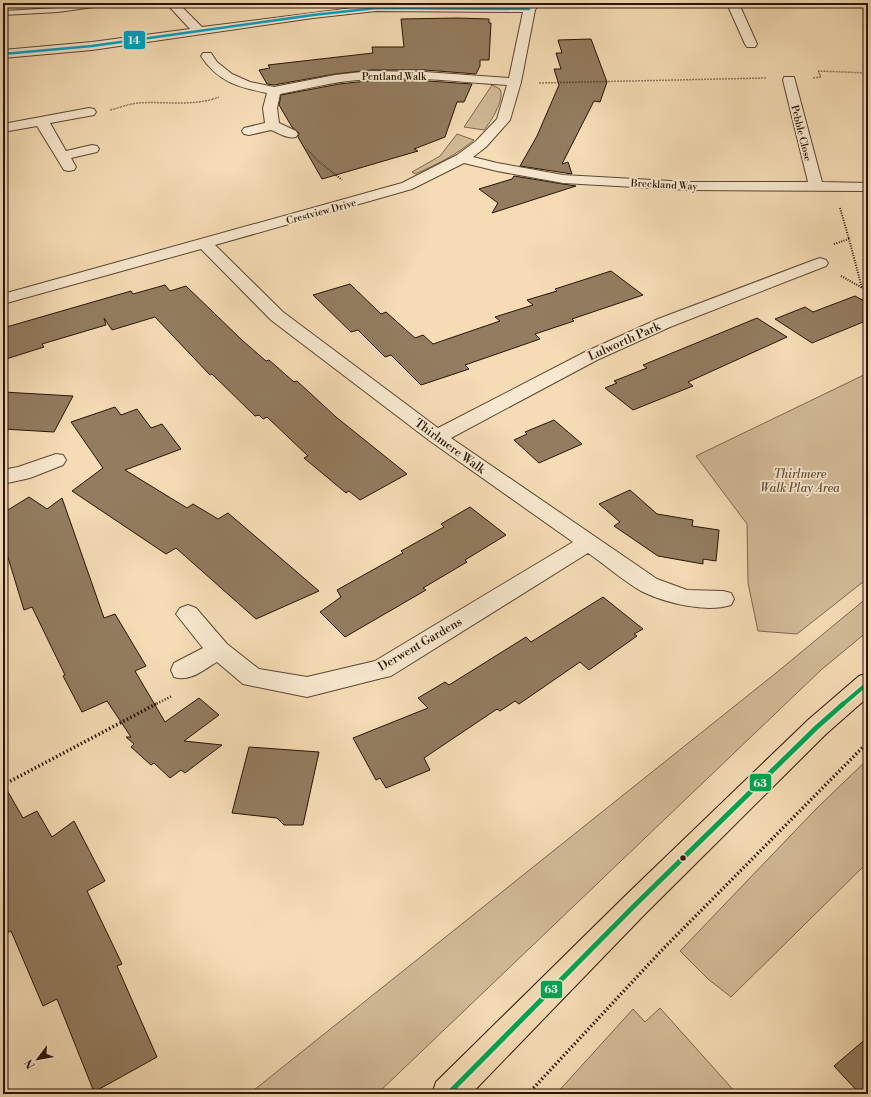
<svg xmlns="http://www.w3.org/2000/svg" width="871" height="1097" font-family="'Libre Bodoni',serif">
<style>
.green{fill:#d2ba97;stroke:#7d664e}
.building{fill:#937c60;stroke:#281304}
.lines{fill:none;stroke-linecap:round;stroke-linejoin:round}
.lane-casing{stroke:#5b4530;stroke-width:2}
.street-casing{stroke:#5b4530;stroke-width:2}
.highway-casing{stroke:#281304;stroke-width:2}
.path-far3{stroke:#281304;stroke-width:1.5;stroke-dasharray:0.5 1;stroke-linecap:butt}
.path-far2{stroke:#281304;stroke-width:2;stroke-dasharray:1 1.5;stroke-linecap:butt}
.path-far1{stroke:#281304;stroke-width:2.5;stroke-dasharray:1 2;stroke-linecap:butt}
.path{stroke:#281304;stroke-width:3.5;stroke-dasharray:1.5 2.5;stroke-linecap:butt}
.lane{fill:#f8e8cf;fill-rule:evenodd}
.street{fill:#f8e8cf;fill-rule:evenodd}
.highway{fill:#f5dcb5;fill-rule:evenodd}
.bus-1-casing{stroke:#f8e8cf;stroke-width:4.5}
.bus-2-far1-casing{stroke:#f8e8cf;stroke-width:7}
.bus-2-casing{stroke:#f8e8cf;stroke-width:8}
.bus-1{stroke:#02a2c4;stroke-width:2.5}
.bus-2-far1{stroke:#00a651;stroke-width:4}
.bus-2{stroke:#00a651;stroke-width:5}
.bus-dot{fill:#281304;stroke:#f8e8cf;stroke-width:1.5}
.labels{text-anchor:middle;stroke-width:3.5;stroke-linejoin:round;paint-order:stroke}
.far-street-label{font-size:10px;fill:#281304;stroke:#f8e8cf}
.street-label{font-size:12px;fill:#281304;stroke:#f8e8cf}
.park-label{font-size:12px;font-style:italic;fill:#644d37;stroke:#f8e8cf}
.line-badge{stroke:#f8e8cf;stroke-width:1.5}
.badge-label{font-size:11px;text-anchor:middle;font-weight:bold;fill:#fff}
</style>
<rect width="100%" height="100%" fill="#f5dcb5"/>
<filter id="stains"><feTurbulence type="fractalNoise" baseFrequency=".005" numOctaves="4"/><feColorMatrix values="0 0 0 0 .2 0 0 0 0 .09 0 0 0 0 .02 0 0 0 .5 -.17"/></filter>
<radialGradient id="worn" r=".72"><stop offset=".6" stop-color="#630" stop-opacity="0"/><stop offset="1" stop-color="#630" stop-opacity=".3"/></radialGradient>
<g class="green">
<path d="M 492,85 L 500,89 C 505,100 491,121 484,130 L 464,127 Z"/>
<path d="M 457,134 L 474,140 C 456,155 436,165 415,174 L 412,172 L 440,156 Z"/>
<polygon points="868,373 868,578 797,634 758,631 748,583 747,524 696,456"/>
<polygon points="868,597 868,631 821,670 377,1094 249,1094 776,673"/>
<polygon points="868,759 868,862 731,997 708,979 680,951 816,809"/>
<polygon points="660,1008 737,1094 556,1094 633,1009 645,1022"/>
</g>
<g class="building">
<polygon points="457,18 489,19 489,23 491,23 489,60 480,60 480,66 476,74 425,70 371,70 335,74 274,85 267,84 259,70 270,68 268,65 373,53 372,47 404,47 401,19"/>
<polygon points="591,39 607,82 600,102 594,101 562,164 568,162 572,174 520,166 537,136 559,85 554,69 561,69 556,53 562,53 558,40"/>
<polygon points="377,80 414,80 472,84 464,102 457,102 445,137 414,149 418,151 322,179 298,137 299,133 292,127 279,105 281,95 339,84"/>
<polygon points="514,176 563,184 576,186 492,213 498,203 479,189 512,179"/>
<polygon points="611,271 643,295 572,319 574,321 535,334 540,339 465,365 469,369 421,385 391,355 385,357 358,330 351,332 313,295 350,284 381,314 386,312 415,338 423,335 433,344 500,321 495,317 533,305 527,300 557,291 555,289"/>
<polygon points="165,285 170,291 186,286 243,341 266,361 269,360 294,382 297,381 336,417 407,474 360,500 349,491 346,493 304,458 308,456 267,417 263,419 259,415 255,416 212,374 210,375 155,317 112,330 104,318 106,325 42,344 44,347 3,360 3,328 131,291 133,294"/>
<polygon points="855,296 868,303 868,320 812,343 775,319 805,307 813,312"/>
<polygon points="757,318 787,337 688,382 693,386 633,410 605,388 617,383 614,381 647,368 643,365"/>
<polygon points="3,392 73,396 54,432 3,429"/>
<polygon points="115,407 121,415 137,409 151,428 162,424 181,449 125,470 187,508 193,504 218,519 228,513 319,591 256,619 176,548 166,554 72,491 103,468 71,422"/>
<polygon points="554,420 582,444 539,463 514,440 527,434 525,432"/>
<polygon points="630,490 657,514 693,520 692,526 719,530 716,561 703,559 703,564 658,556 614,526 620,522 599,504"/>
<polygon points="29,497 47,509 62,498 104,618 115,614 146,666 135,671 165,722 199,698 219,715 184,741 222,745 185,773 181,770 170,778 154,763 151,765 131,747 134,744 126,737 131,737 107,701 82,712 63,676 65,675 32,607 24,610 3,541 3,513"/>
<polygon points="470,507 506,535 465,560 467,562 423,588 426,590 345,637 320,612 341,597 337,590 403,553 401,551 444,527 441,524"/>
<polygon points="603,597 643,629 634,634 637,636 589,670 580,662 519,704 515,701 500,711 497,709 424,758 430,770 386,788 380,778 376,780 353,738 428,708 418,698 445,682 449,685 526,637 531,642"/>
<polygon points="249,747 319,752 303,825 284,825 277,818 232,813"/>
<polygon points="3,783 23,818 37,811 52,837 74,821 105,881 87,891 122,964 117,966 157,1057 94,1092 57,999 43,1006 11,931 3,935"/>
<polygon points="868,1037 868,1094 860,1094 834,1066"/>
</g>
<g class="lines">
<g class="lane-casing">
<polygon id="lane" points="93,3 112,3 108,5 58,12 3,15 3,11 58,8"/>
</g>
<g class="street-casing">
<g id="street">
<path d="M 166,3 L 178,3 L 202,27 L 376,5 L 526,6 L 528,3 L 540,3 L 535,10 L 521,82 L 510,120 L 486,147 L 473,157 L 497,163 L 563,175 L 689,182 L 808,182 L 783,80 L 784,77 L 794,77 L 822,182 L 868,183 L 868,191 L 689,190 L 563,183 L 497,171 L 464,163 L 412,189 L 215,245 L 283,312 L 438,428 L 585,352 L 658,319 L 814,260 L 820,258 L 826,260 L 828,263 L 826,266 L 670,327 L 597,360 L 451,438 L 657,579 L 687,590 L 723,591 L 731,593 L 734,599 L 731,605 C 706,613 665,603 641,591 C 625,582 604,564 588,553 L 391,676 L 382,678 L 307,697 L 243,684 L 217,662 C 203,670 191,682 174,677 L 171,670 L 174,663 L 203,648 L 176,614 L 180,608 L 188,605 L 196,608 L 227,644 L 259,669 L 307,677 L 375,661 L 573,542 L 430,441 L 271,320 L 201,249 L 3,304 L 3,294 L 402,183 L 457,155 L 476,141 L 497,119 L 507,85 C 458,82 408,75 358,80 C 332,82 306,89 280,94 L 277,108 L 279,123 L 296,131 L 298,134 L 296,137 C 287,139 279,133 271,130 L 249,135 L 244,134 L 242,131 L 244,128 L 265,123 L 263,108 L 267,93 C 238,87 218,82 201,56 L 203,53 L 211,53 L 217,62 L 232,74 L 250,82 L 274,87 L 335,75 L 371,71 L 425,72 L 509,78 L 523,12 L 376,11 L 313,18 L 92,50 L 3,58 L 3,50 L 92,42 L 190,29 Z"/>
<polygon points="730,3 742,3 740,6 757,44 755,47 747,47 745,44 728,6"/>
<polygon points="89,108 94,109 96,112 94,115 50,123 66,151 92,145 97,146 99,149 97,152 71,158 76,167 74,170 69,171 64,170 37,126 3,132 3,124"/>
<polygon points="56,454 63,455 66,460 63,465 30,478 3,484 3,470 18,467"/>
</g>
</g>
<g class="highway-casing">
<polygon id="highway" points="868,673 868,697 826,734 644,915 471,1094 432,1094 436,1082 624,897 808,720 859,676"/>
</g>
<g class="path-far3">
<polyline points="813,78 821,77 818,71 868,73"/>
<polyline points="539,83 766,78"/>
<path d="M 110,110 C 119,108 128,104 138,103 C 165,101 193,107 219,97"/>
<polyline points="307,149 317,160 337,176"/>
</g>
<g class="path-far2">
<polyline points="336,175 342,180"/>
<polyline points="840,208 849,239"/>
<polyline points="834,244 849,239 862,288"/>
<polyline points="841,276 868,291"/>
</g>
<polyline class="path-far1" points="154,705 172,696"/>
<g class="path">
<polyline points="3,785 156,704"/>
<polyline points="528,1094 661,951 868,742"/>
</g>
<use href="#lane" class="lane"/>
<use href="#street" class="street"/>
<use href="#highway" class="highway"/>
<g class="bus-1-casing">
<polyline id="bus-1" points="3,54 92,46 313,15 376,8 529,9"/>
</g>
<g class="bus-2-far1-casing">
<polyline id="bus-2-far1" points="842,705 868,683"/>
</g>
<g class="bus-2-casing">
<polyline id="bus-2" points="448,1094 634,906 817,727 843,704"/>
</g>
<use href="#bus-1" class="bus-1"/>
<use href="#bus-2-far1" class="bus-2-far1"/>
<use href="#bus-2" class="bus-2"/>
</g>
<circle class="bus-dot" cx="683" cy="858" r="3.5"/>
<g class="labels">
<g class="far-street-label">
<text x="394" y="80">Pentland Walk</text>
<text transform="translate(802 133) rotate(76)" y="4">Pebble Close</text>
<text transform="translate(664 184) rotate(3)" y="4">Breckland Way</text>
<text transform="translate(321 211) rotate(-15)" y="4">Crestview Drive</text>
</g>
<g class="street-label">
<text transform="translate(624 341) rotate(-24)" y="4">Lulworth Park</text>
<text transform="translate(450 446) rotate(36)" y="4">Thirlmere Walk</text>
<text transform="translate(420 644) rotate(-30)" y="4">Derwent Gardens</text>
</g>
<g class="park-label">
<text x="800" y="478">Thirlmere<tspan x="800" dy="14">Walk Play Area</tspan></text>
</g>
</g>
<g class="line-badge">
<rect x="123" y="30" width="23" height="20" rx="4" fill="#02a2c4"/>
<rect x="749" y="773" width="23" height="19" rx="4" fill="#00a651"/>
<rect x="540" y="980" width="23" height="19" rx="4" fill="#00a651"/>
</g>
<g class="badge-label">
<text x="134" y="44">14</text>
<text x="760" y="787">63</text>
<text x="551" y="993">63</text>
</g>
<rect width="871" height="1097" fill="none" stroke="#f5dcb5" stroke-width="16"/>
<rect x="4" y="4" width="863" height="1089" fill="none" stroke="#281304" stroke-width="2"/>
<rect x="8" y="8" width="855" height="1081" fill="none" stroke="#281304"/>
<g transform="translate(38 1059) rotate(238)" stroke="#f8e8cf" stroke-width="3" paint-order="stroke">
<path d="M0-3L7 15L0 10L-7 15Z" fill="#281304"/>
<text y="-6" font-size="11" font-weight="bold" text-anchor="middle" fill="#281304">N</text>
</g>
<rect width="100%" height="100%" filter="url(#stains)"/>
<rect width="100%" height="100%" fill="url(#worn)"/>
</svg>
